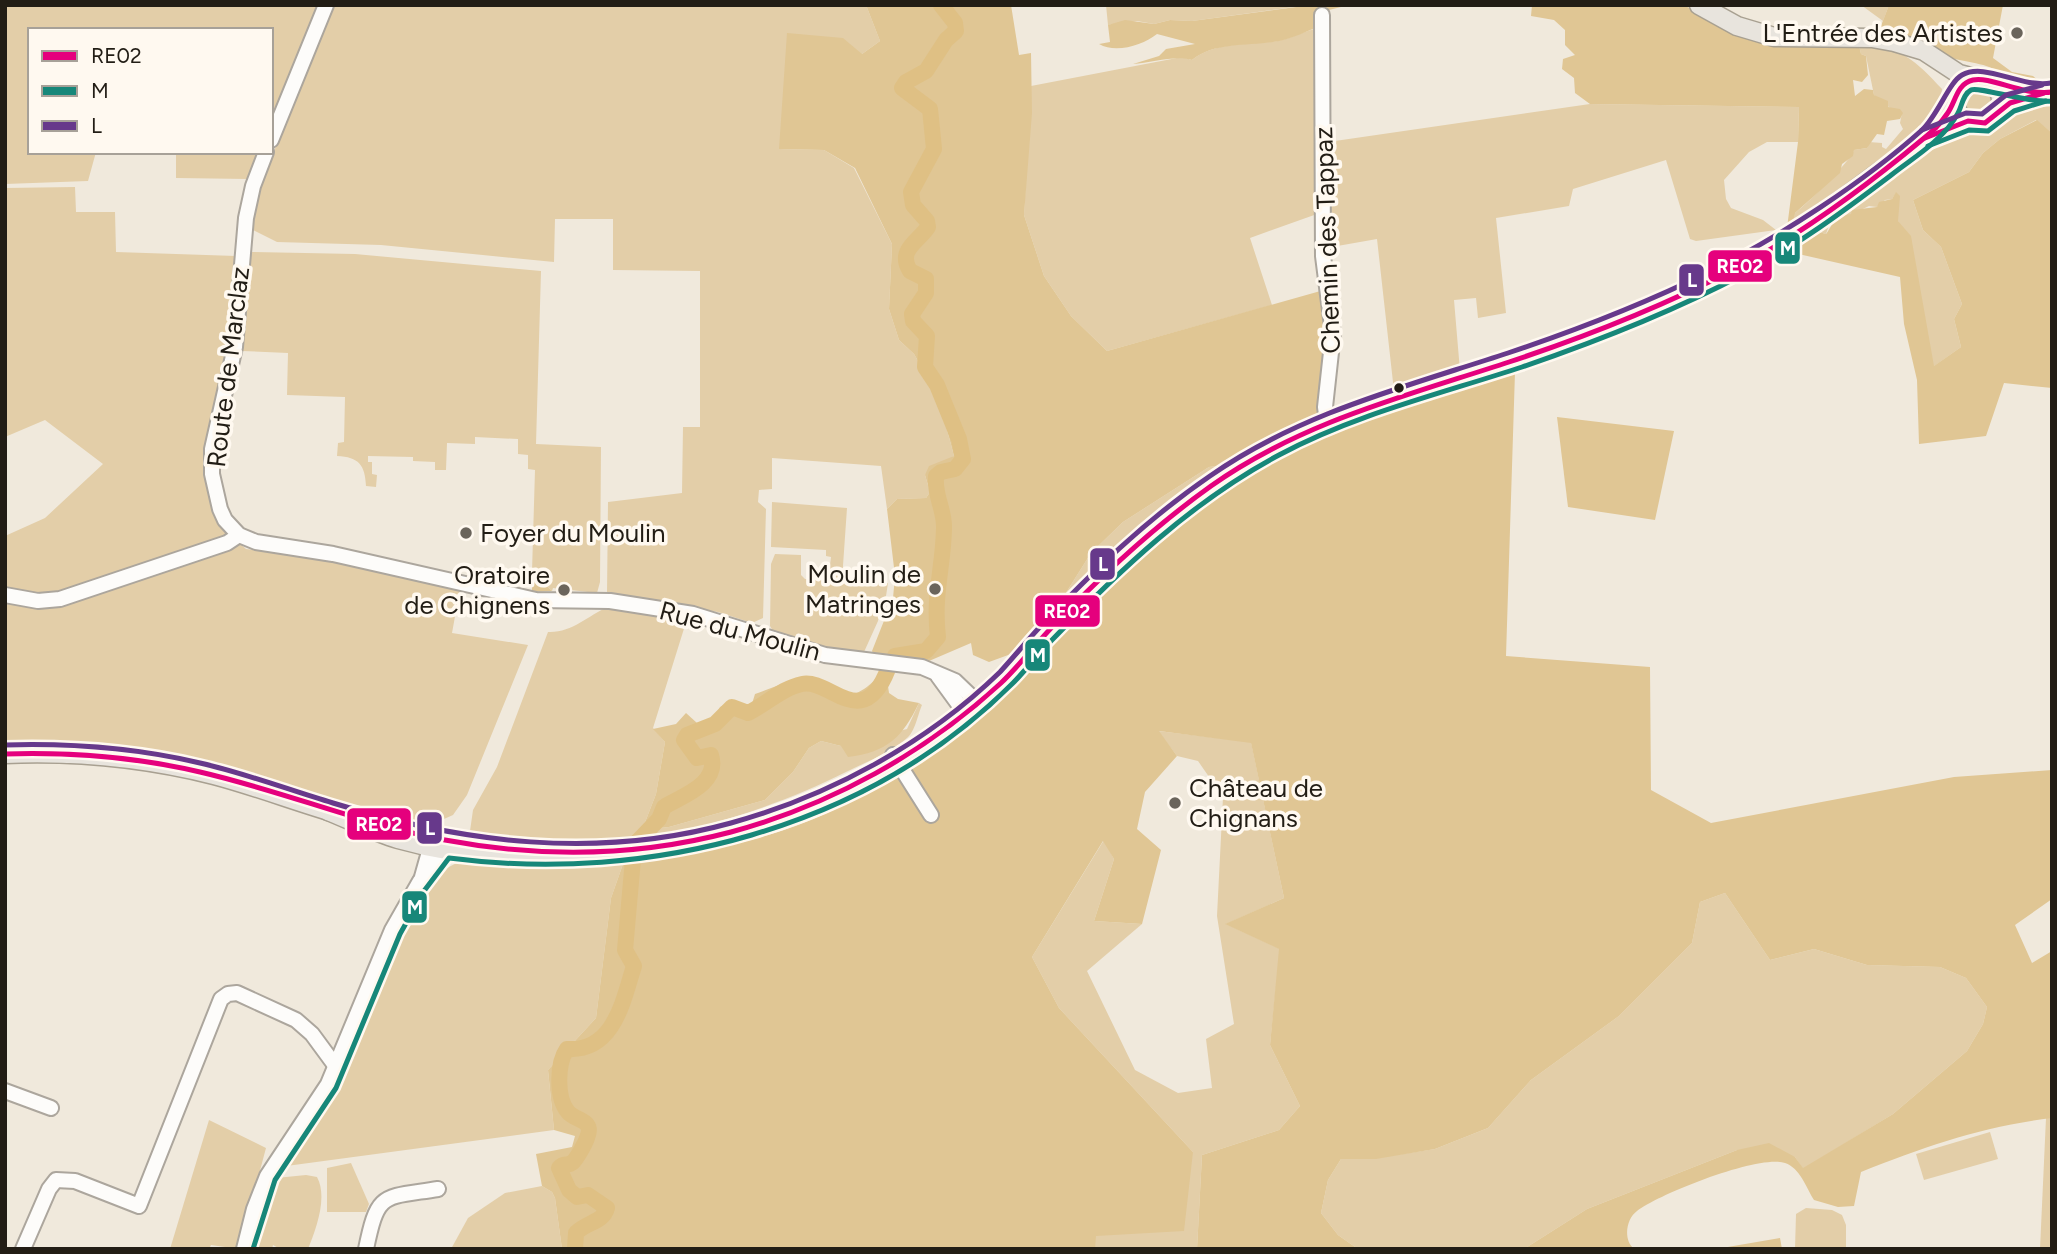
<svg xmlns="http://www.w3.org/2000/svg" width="2057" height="1254" font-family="Figtree,sans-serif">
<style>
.green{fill:#e3cea8}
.forest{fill:#e0c694}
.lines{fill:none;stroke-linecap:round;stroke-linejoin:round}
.river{stroke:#dfc084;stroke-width:16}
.minor-casing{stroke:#aca69d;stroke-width:18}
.major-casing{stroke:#a8a091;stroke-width:21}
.minor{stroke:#fdfcfa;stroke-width:14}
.major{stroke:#e8e4dd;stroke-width:18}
.bus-1-casing{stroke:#fff9f0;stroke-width:10}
.bus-2-casing{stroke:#fff9f0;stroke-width:10}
.bus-3-casing{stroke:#fff9f0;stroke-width:10}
.bus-1{stroke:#e5007d;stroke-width:5}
.bus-2{stroke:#178779;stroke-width:5}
.bus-3{stroke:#67398b;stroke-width:5}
.poi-dot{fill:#6a645b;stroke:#fff9f0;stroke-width:2.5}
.bus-dot{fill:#221d15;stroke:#fff9f0;stroke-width:2.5}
.labels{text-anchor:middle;stroke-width:7;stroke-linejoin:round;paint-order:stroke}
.poi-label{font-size:26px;fill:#221d15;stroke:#fff9f0;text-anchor:end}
.street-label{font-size:26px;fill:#221d15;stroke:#fff9f0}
.line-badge{stroke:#fff9f0;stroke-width:2.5}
.badge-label{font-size:19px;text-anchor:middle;font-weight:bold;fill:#fff}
</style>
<rect width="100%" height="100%" fill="#f0e9dc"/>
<g class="green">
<polygon points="5,5 319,5 271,122 271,30 30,30 30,152 96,152 88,181 5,184"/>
<polygon points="334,5 866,5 880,41 862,54 780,149 824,150 854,168 892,244 889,309 899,340 914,354 938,396 954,456 925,475 930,492 926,498 897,499 887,509 881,466 772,458 772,489 759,490 758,502 766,509 763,618 752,623 718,612 607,594 608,502 682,493 683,427 700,427 700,271 613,270 613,219 555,219 554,262 381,245 277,242 251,229 258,190"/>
<polygon points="1106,5 1308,5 1192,21 1170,20 1154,24 1137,21 1108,25"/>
<polygon points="1861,5 1889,5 1883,21"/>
<path d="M 1314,29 L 1317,214 L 1250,238 L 1272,305 L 1107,351 L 1071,316 L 1044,276 L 1024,215 L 1031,86 L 1182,57 L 1192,60 C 1212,43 1247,44 1271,42 C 1285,41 1300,33 1314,29 Z"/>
<path d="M 1859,45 C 1900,45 1916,61 1942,89 L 1940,106 L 1920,128 L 1920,134 L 1794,225 L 1795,213 C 1805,206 1851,161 1854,150 L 1867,148 L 1869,142 L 1882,143 L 1882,147 L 1886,149 L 1903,129 L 1900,123 L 1902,113 L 1890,108 L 1874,95 L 1866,56 L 1861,54 Z"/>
<circle cx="1978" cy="101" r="17"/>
<polygon points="1590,104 1799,107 1798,142 1767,142 1749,152 1724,180 1726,199 1731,208 1763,220 1776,230 1696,241 1690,239 1666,160 1573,189 1569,206 1496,218 1506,313 1478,318 1476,298 1454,300 1460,371 1394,391 1377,239 1326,248 1328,142"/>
<polygon points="2052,106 2052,133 2036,120 2000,139 1983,153 1969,172 1913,200 1923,230 1941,247 1962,304 1954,319 1961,347 1933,367 1898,221 1896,193 1892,199 1885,200 1877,207 1869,206 1829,225 1826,234 1816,231 1804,233 1925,146 1934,146 1959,133 1988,133 2017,110"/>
<polygon points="176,152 259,152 248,179 176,178"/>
<polygon points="75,187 76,212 115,212 116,252 236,256 230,337 208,445 223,528 246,549 335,560 460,589 452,633 528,645 467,795 453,815 426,827 397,823 301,792 153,753 99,746 5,746 5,536 45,518 103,464 45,420 5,437 5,188"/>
<path d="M 252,252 L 355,254 L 541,271 L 536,444 L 601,447 L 600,582 L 597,593 L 553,588 L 552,591 L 532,572 L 535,470 L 528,469 L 528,455 L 518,454 L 518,439 L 475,437 L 475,444 L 447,443 L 446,470 L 435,470 L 435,462 L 413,461 L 413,457 L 368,456 L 368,462 L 372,462 L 372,474 L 377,475 L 376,487 L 366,486 C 365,465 359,457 337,456 L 338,443 L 344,442 L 345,397 L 287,395 L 288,353 L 242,351 L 248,255 Z"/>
<polygon points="1225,465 1145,529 1052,615 1091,553 1123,522 1209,467"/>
<polygon points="772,502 847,508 842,580 888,583 886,596 873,602 873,606 880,609 878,621 864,652 819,646 773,631 770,626 771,564 775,554 801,555 801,575 805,579 820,580 822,565 830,565 831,557 826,556 826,550 771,547"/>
<path d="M 608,607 L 687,619 L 653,728 L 665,742 L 656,794 L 642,830 L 669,827 L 765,800 L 793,772 L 809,748 L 821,741 L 841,746 L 907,729 L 919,703 L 922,705 C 918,714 915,732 907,738 C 890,753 866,762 846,772 C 741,825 594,863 476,836 L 470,831 L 473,810 L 497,767 L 548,632 C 572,633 587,616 608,607 Z"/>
<polygon points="1158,731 1251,742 1284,898 1226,924 1280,949 1270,1045 1300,1106 1279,1130 1202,1155 1197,1249 1095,1249 1095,1236 1193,1152 1059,1008 1032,957 1104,840 1114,859 1094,921 1142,924 1087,971 1135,1070 1178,1093 1212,1088 1206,1039 1234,1024 1217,916 1223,797 1198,761 1177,756"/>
<path d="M 466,861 L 540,867 L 623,864 L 611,898 L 596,1018 L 548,1070 L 554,1130 L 279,1167 C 296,1139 318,1116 335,1089 C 366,1038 404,867 466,861 Z"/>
<polygon points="1725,893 1770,960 1814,949 1867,965 1940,967 1966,978 1987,1007 1983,1024 1967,1051 1893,1114 1803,1169 1795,1157 1737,1150 1587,1209 1524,1249 1358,1249 1338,1235 1321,1213 1328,1180 1341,1159 1376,1158 1435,1149 1488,1128 1531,1080 1619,1016 1692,943 1700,902"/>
<polygon points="2046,1118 2052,1118 2052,1249 2040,1249"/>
<polygon points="209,1120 266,1148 239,1249 211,1245 209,1249 170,1249"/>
<polygon points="1990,1132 1998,1159 1924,1180 1916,1154"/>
<polygon points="351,1163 369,1204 366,1212 327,1212 327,1168"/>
<path d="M 306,1175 L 317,1177 C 328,1197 316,1229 308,1249 L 280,1249 L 273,1245 L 272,1249 L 252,1249 L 260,1214 L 276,1178 Z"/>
<polygon points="542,1186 552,1192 555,1198 562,1249 451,1249 468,1218 505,1193"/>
<polygon points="1806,1208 1832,1210 1842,1215 1846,1225 1846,1249 1795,1249 1796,1214"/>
</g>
<g class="forest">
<polygon points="866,5 1011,5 1019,55 1031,53 1032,113 1024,215 1044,276 1071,316 1107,351 1324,290 1329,358 1320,416 1225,465 1209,467 1123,522 1091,553 1052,615 1011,654 989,662 973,655 971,643 929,661 874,655 872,651 893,598 895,576 887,509 897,499 926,498 930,492 925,475 929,466 954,456 938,396 914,354 899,340 889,309 892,244 855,168 824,150 779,149 787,33 843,38 862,54 880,41"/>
<path d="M 1311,5 L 1349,5 L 1325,11 L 1326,23 C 1310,30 1290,40 1273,42 C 1247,46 1213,42 1192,60 C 1176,55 1151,63 1133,64 L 1159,56 L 1166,49 L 1195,44 L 1157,34 C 1143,45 1116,54 1099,44 L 1110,42 L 1108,25 L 1125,20 L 1154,24 L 1170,20 L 1192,21 Z"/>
<polygon points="1532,5 1684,5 1728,31 1765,44 1801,47 1859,45 1861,54 1866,56 1868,75 1862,82 1853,80 1855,96 1864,89 1873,90 1874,95 1888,101 1888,107 1900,109 1903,113 1900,119 1887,121 1884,135 1877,134 1867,148 1854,150 1853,156 1842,164 1840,173 1795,213 1794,225 1787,228 1798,142 1799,107 1590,104 1575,93 1574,78 1562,69 1563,59 1575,55 1565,45 1565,30 1554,20 1531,16"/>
<path d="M 1889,5 L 2003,5 L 1993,58 L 2012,72 L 2033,76 L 2042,84 C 2031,88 2011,84 2001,78 L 2001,73 C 1983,61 1962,63 1942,55 C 1920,45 1904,35 1879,31 Z"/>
<path d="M 2037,120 L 2052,133 L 2052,388 L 2004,383 L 1986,436 L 1919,444 L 1917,380 L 1904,324 L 1900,277 L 1794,253 L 1804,233 L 1816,231 L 1826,234 C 1834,224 1832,216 1851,214 L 1852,210 L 1877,207 L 1879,202 L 1892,199 L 1896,192 L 1900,196 L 1898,221 L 1911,236 L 1934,366 L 1961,347 L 1954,319 L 1962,304 L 1941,247 L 1923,230 L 1913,200 L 1969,172 L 1983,153 L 2000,139 Z"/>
<path d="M 1515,372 L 1506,656 L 1650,667 L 1651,790 L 1711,823 L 1954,777 L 2052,770 L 2052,899 L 2015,925 L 2032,963 L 2052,951 L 2052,1118 C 1981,1127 1927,1146 1861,1172 L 1854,1206 L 1838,1207 L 1814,1200 C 1806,1187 1800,1168 1785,1163 C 1759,1154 1659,1194 1637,1211 C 1626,1219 1623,1240 1634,1249 L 1524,1249 L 1587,1209 L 1737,1150 L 1769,1143 L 1795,1157 L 1803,1168 L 1893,1114 L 1967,1051 L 1983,1024 L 1987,1007 L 1966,978 L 1940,967 L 1867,965 L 1814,949 L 1770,960 L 1725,893 L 1700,902 L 1692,943 L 1619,1016 L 1531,1080 L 1488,1128 L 1435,1149 L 1376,1159 L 1341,1159 L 1328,1180 L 1321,1213 L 1338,1235 L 1358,1249 L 1197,1249 L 1202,1155 L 1279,1130 L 1300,1106 L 1270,1045 L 1279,949 L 1225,924 L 1284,898 L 1251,743 L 1159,731 L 1177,756 L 1145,792 L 1137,829 L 1161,850 L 1142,924 L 1094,921 L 1114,859 L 1103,841 L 1032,957 L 1059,1008 L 1193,1152 L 1184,1231 L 1096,1236 L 1095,1249 L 562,1249 L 555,1198 L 552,1192 L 542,1186 L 536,1154 L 572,1147 L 575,1136 L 554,1130 L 548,1070 L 596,1018 L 611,898 L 623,864 C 675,856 727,848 778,832 C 892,796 980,711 1064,631 C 1103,594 1141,559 1182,525 C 1198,512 1214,496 1231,485 C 1317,430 1419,402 1515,372 Z"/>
<polygon points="1557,417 1674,431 1655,520 1568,507"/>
<polygon points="532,572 552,591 532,592"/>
<path d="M 884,668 L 890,669 L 887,679 L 889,693 L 898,699 L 919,703 C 902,738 887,752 848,757 L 841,746 L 821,741 L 809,748 L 793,772 L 765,800 L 669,827 L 642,830 L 656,794 L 665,742 L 653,729 L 676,724 L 686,713 L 697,723 L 714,720 L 720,707 L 730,702 L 751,707 L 755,694 C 770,689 789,680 804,679 C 814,679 820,687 828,691 C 853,703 871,687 884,668 Z"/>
<polygon points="1780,1238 1782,1249 1716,1249"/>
</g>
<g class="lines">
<g class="river">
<path d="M 895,656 L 926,651 L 938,637 C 933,595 943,569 944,529 C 945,510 934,496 936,476 L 941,472 L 955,469 L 963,459 L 959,439 L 937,385 L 925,367 L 927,336 L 913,321 L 912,314 L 926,293 L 926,279 L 910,271 C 897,250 918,242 928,227 L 927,221 L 913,205 L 911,192 L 934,149 L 930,109 L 902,88 L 906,82 L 926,71 L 946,40 L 956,31 L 955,23 L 941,5"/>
<path d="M 636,843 L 659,819 L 664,807 C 682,796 720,784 711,755 L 697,758 L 684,740 L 687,735 L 715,724 L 732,707 L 748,713 C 765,705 782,688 802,684 C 830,678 863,734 888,669"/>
<path d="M 575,1249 L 576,1233 C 586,1222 603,1223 607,1208 L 588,1195 L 577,1197 L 569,1190 L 559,1168 C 564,1162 567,1167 573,1162 C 577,1158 585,1144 587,1138 C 595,1119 575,1121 568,1112 C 556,1098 557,1063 567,1049 C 614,1052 623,1001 634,966 L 625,950 L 633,859"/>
</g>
<g class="minor-casing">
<g id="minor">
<polyline points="1322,15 1323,256 1333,334 1325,407 1327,422"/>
<polyline points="271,140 326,5"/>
<polyline points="266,152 253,186 246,218 235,347 212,449 212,474 220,509 225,520 239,535 256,542 333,554 536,600 610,601 693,614 825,655 922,667 955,681 978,703"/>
<polyline points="5,595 38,601 60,599 227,543 239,535"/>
<polyline points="938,676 965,713"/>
<polyline points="893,755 931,815"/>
<polyline points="422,877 433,838"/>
<polyline points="5,1091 51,1108"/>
<polyline points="23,1249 49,1189 56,1180 75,1181 139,1206 221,999 228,994 237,993 296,1020 312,1034 337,1068"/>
<polyline points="244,1249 254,1209 267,1176 328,1084 392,930 420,881 441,857 447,840"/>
<path d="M 366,1249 C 378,1191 382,1198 438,1189"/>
</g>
</g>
<g class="major-casing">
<g id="major">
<polyline points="1699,5 1737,26 1774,37 1872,38 1894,42 1924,51 1959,74 1974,78"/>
<circle cx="1978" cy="101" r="23"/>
<polyline points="1998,111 2014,102 2052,92"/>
<path d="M 5,754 C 76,751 146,758 214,775 C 256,786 297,802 339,814"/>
<path d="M 328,811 C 351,820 374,832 398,839 C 518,873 658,858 775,818 C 858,789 925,750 991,692 C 1010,675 1025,655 1042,637 C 1119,559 1199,483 1297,435 C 1376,397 1462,378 1545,350 C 1660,311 1769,255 1866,182 C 1897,158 1937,137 1955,101"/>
</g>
</g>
<use href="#minor" class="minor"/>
<use href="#major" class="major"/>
<g class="bus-1-casing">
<g id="bus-1">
<polyline points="1925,138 1968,121 1985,123 2010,103 2044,93"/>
<path d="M 5,754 C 71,752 136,757 200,772 C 283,791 361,824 445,840 C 541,858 636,857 731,832 C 831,805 925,753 1001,683 C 1021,664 1037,642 1056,623 C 1104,573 1155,526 1211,486 C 1301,422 1406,396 1509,362 C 1585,337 1661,307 1733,270 C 1801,235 1864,188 1923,139 C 1932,132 1941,123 1947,114 C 1956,102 1956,84 1973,80 C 1991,76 2023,96 2052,92"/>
</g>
</g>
<g class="bus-2-casing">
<g id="bus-2">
<polyline points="1928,146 1969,130 1988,131 2014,111 2046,101"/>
<path d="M 253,1249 L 275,1180 L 336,1088 L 400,934 L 424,891 L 449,858 C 650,884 867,829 1013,683 C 1026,670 1037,655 1050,642 C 1118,572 1192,501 1279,455 C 1356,414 1440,394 1522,367 C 1598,341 1674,311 1744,274 C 1796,246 1844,211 1890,176 C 1905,164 1921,154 1934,142 C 1943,134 1953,123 1958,113 C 1962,106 1963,94 1971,90 C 1978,86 2031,104 2052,101"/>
</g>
</g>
<g class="bus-3-casing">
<g id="bus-3">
<polyline points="1922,130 1966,113 1982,114 2006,95 2042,85"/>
<path d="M 5,745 C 71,743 136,748 200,763 C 245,773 289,790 333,803 C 463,843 597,860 731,823 C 829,796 926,744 1000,672 C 1013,658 1025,643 1038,629 C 1091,573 1147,519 1210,476 C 1300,413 1405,387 1508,353 C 1577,330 1646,303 1711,271 C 1781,236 1864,182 1922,130 C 1938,115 1949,82 1962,75 C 1985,62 2020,88 2051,83"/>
</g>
</g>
<use href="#bus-1" class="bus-1"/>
<use href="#bus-2" class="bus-2"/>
<use href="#bus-3" class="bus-3"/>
</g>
<g class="poi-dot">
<circle cx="2017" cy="33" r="7"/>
<circle cx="466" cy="533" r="7"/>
<circle cx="935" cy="589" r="7"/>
<circle cx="564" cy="590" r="7"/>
<circle cx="1175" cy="803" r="7"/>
</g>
<circle class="bus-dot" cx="1399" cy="388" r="6"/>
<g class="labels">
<g class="poi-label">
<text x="2003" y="42">L'Entrée des Artistes</text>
<text x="480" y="542" text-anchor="start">Foyer du Moulin</text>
<text x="921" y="583">Moulin de<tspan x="921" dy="30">Matringes</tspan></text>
<text x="550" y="584">Oratoire<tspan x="550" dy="30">de Chignens</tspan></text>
<text x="1189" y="797" text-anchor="start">Château de<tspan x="1189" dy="30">Chignans</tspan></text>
</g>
<g class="street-label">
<text transform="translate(1327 240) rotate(-92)" y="9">Chemin des Tappaz</text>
<text transform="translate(228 367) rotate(-83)" y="9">Route de Marclaz</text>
<text transform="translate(740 631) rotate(15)" y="9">Rue du Moulin</text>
</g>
</g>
<g class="line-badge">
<rect x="1774" y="231" width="27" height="34" rx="7" fill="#178779"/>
<rect x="1707" y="249" width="66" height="34" rx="7" fill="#e5007d"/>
<rect x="1678" y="263" width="27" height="34" rx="7" fill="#67398b"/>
<rect x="1089" y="547" width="27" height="34" rx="7" fill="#67398b"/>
<rect x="1034" y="594" width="67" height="34" rx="7" fill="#e5007d"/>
<rect x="1024" y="638" width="27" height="34" rx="7" fill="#178779"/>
<rect x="346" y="807" width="66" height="34" rx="7" fill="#e5007d"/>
<rect x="416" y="811" width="27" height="34" rx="7" fill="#67398b"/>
<rect x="401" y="890" width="27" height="34" rx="7" fill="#178779"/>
</g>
<g class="badge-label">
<text x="1788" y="255">M</text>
<text x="1740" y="273">RE02</text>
<text x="1692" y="287">L</text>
<text x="1103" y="571">L</text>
<text x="1067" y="618">RE02</text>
<text x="1038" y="662">M</text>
<text x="379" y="831">RE02</text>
<text x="430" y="835">L</text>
<text x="415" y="914">M</text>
</g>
<rect width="2057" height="1254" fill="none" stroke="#221d15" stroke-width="14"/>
<rect x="28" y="28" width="245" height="126" fill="#fff9f0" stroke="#a7a198" stroke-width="2"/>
<rect x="42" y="51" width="35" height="10" fill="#e5007d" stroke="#a7a198" stroke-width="2"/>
<text x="91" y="63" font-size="21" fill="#221d15">RE02</text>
<rect x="42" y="86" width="35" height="10" fill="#178779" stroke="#a7a198" stroke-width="2"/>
<text x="91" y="98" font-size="21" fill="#221d15">M</text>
<rect x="42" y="121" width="35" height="10" fill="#67398b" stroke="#a7a198" stroke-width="2"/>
<text x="91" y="133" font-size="21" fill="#221d15">L</text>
</svg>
